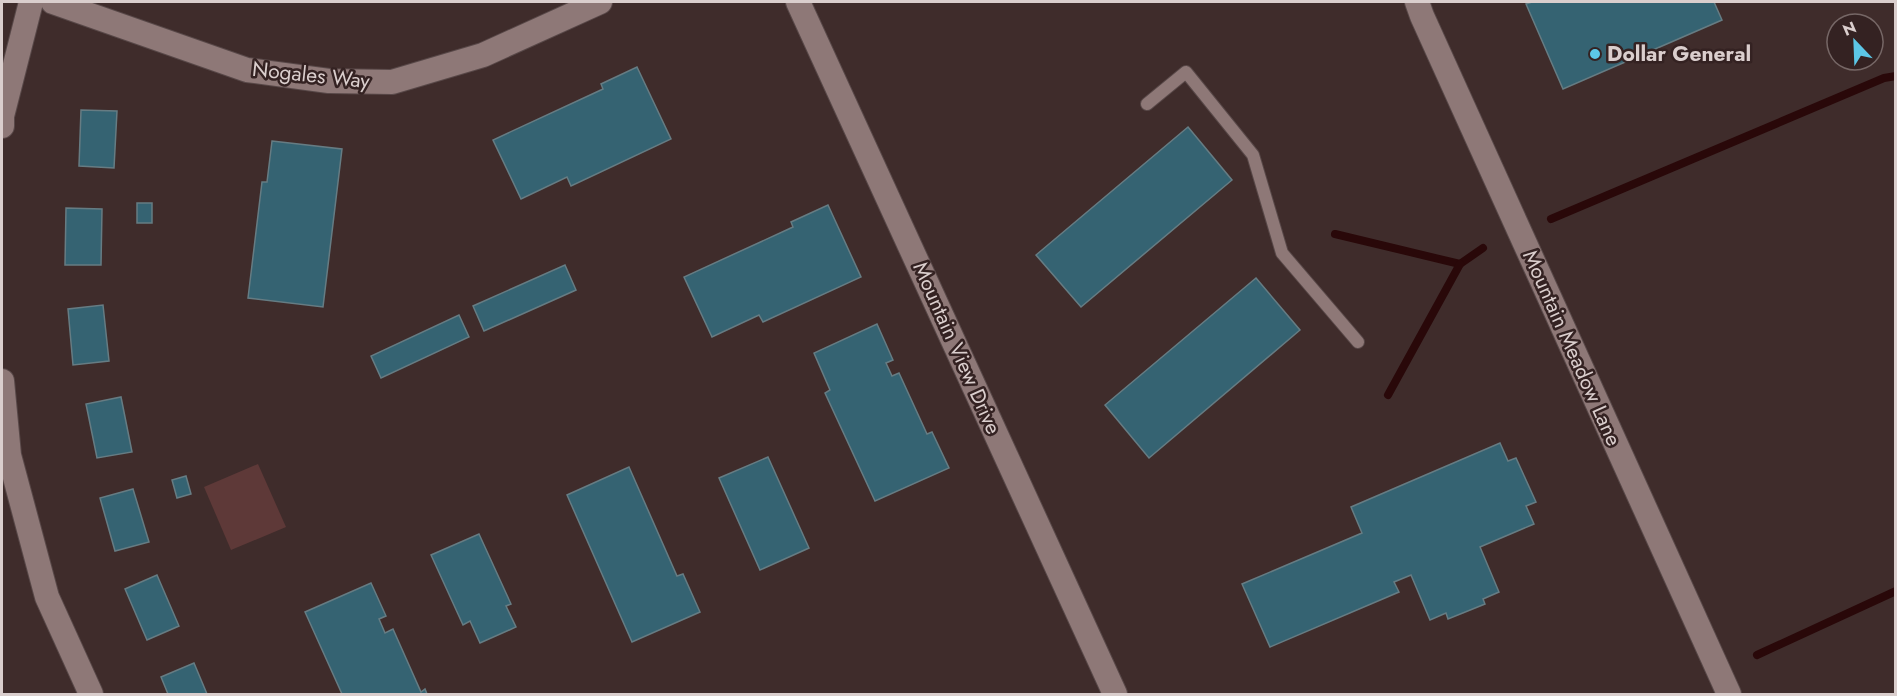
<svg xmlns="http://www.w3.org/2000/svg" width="1897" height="696" font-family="Jost,sans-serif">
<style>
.green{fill:#5e3938}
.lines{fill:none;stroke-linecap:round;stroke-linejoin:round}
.stream{stroke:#290809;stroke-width:8}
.building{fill:#356372;stroke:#667c83;stroke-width:1.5}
.lane-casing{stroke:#584848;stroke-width:14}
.street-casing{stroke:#584848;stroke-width:26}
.lane{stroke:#8e7877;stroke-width:12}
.street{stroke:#8e7877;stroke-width:24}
.poi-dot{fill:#5cc7e7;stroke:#342222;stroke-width:2}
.labels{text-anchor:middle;stroke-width:5;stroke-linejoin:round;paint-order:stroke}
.poi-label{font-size:21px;font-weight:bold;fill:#dacecd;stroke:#342222;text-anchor:start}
.street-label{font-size:21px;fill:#dacecd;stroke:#342222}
</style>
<rect width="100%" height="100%" fill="#3f2c2b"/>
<polygon class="green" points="258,464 286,527 231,550 204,487"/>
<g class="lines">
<g class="stream">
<polyline points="1551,219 1884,78 1896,76"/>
<polyline points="1335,234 1460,264 1483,248"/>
<polyline points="1388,395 1460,264"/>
<polyline points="1757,655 1896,591"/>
</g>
</g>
<g class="building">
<polygon points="1532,2 1714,2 1722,20 1563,89 1526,4"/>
<polygon points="637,67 671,139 571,186 567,177 521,199 493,140 603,89 601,84"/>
<polygon points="81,110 117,111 114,168 79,166"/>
<polygon points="1188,127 1232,180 1081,307 1036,255"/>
<polygon points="272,141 342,149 323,307 248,298 262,182 267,182"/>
<rect x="137" y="203" width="15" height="20"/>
<polygon points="828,205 861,277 763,322 759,315 712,337 684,277 793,227 791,222"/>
<polygon points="66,208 102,209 101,265 65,265"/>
<polygon points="565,265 576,290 484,331 473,306"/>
<polygon points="1256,278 1300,330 1149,458 1105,405"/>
<polygon points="103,305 109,361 73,365 68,309"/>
<polygon points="459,315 469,337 381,378 371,356"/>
<polygon points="877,324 893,360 886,363 892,376 899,373 927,434 932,432 949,468 875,501 825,393 830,390 814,353"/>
<polygon points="121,397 132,452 97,458 86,404"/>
<polygon points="1500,443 1508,461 1516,458 1536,502 1526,506 1534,524 1480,547 1499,592 1483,599 1485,604 1448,619 1446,613 1430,620 1411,575 1394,582 1399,592 1270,647 1242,584 1362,533 1351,507"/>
<polygon points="768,457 809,548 760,570 719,478"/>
<polygon points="629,467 677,576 683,574 700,612 632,642 567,495"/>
<polygon points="186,476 191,494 177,498 172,480"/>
<polygon points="133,489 149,542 115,551 100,498"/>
<polygon points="479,534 511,604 506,606 516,627 480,643 470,621 463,625 431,555"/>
<polygon points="157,575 179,626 147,640 125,589"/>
<polygon points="371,583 386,616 379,619 385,633 393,629 421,692 425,689 427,694 342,694 305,612"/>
<polygon points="194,663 207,694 168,694 161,677"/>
</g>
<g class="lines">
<g class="lane-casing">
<polyline id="lane" points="1147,104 1186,72 1253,155 1282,253 1358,342"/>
</g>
<g class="street-casing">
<g id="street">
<polyline points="53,2 247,70 329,81 392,82 483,55 600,2"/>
<polyline points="798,2 1115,694"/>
<polyline points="1417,2 1422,16 1729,694"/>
<polyline points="2,126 2,116 31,2"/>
<polyline points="2,381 9,455 47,597 91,694"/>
</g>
</g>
<use href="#lane" class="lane"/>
<use href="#street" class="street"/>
</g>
<circle class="poi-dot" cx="1595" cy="54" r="6"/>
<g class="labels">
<g class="poi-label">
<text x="1607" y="61">Dollar General</text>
</g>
<g class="street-label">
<text transform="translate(311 75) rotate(6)" y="7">Nogales Way</text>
<text transform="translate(957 348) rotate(66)" y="7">Mountain View Drive</text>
<text transform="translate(1572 348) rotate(66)" y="7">Mountain Meadow Lane</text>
</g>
</g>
<rect width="1897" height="696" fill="none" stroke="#dacecd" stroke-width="6"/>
<g transform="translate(1855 42) rotate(337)"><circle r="28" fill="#342222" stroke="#766766" stroke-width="1.5"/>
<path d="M0-4.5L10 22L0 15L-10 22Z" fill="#5cc7e7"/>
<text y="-9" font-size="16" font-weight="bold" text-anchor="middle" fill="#dacecd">N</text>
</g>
</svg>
